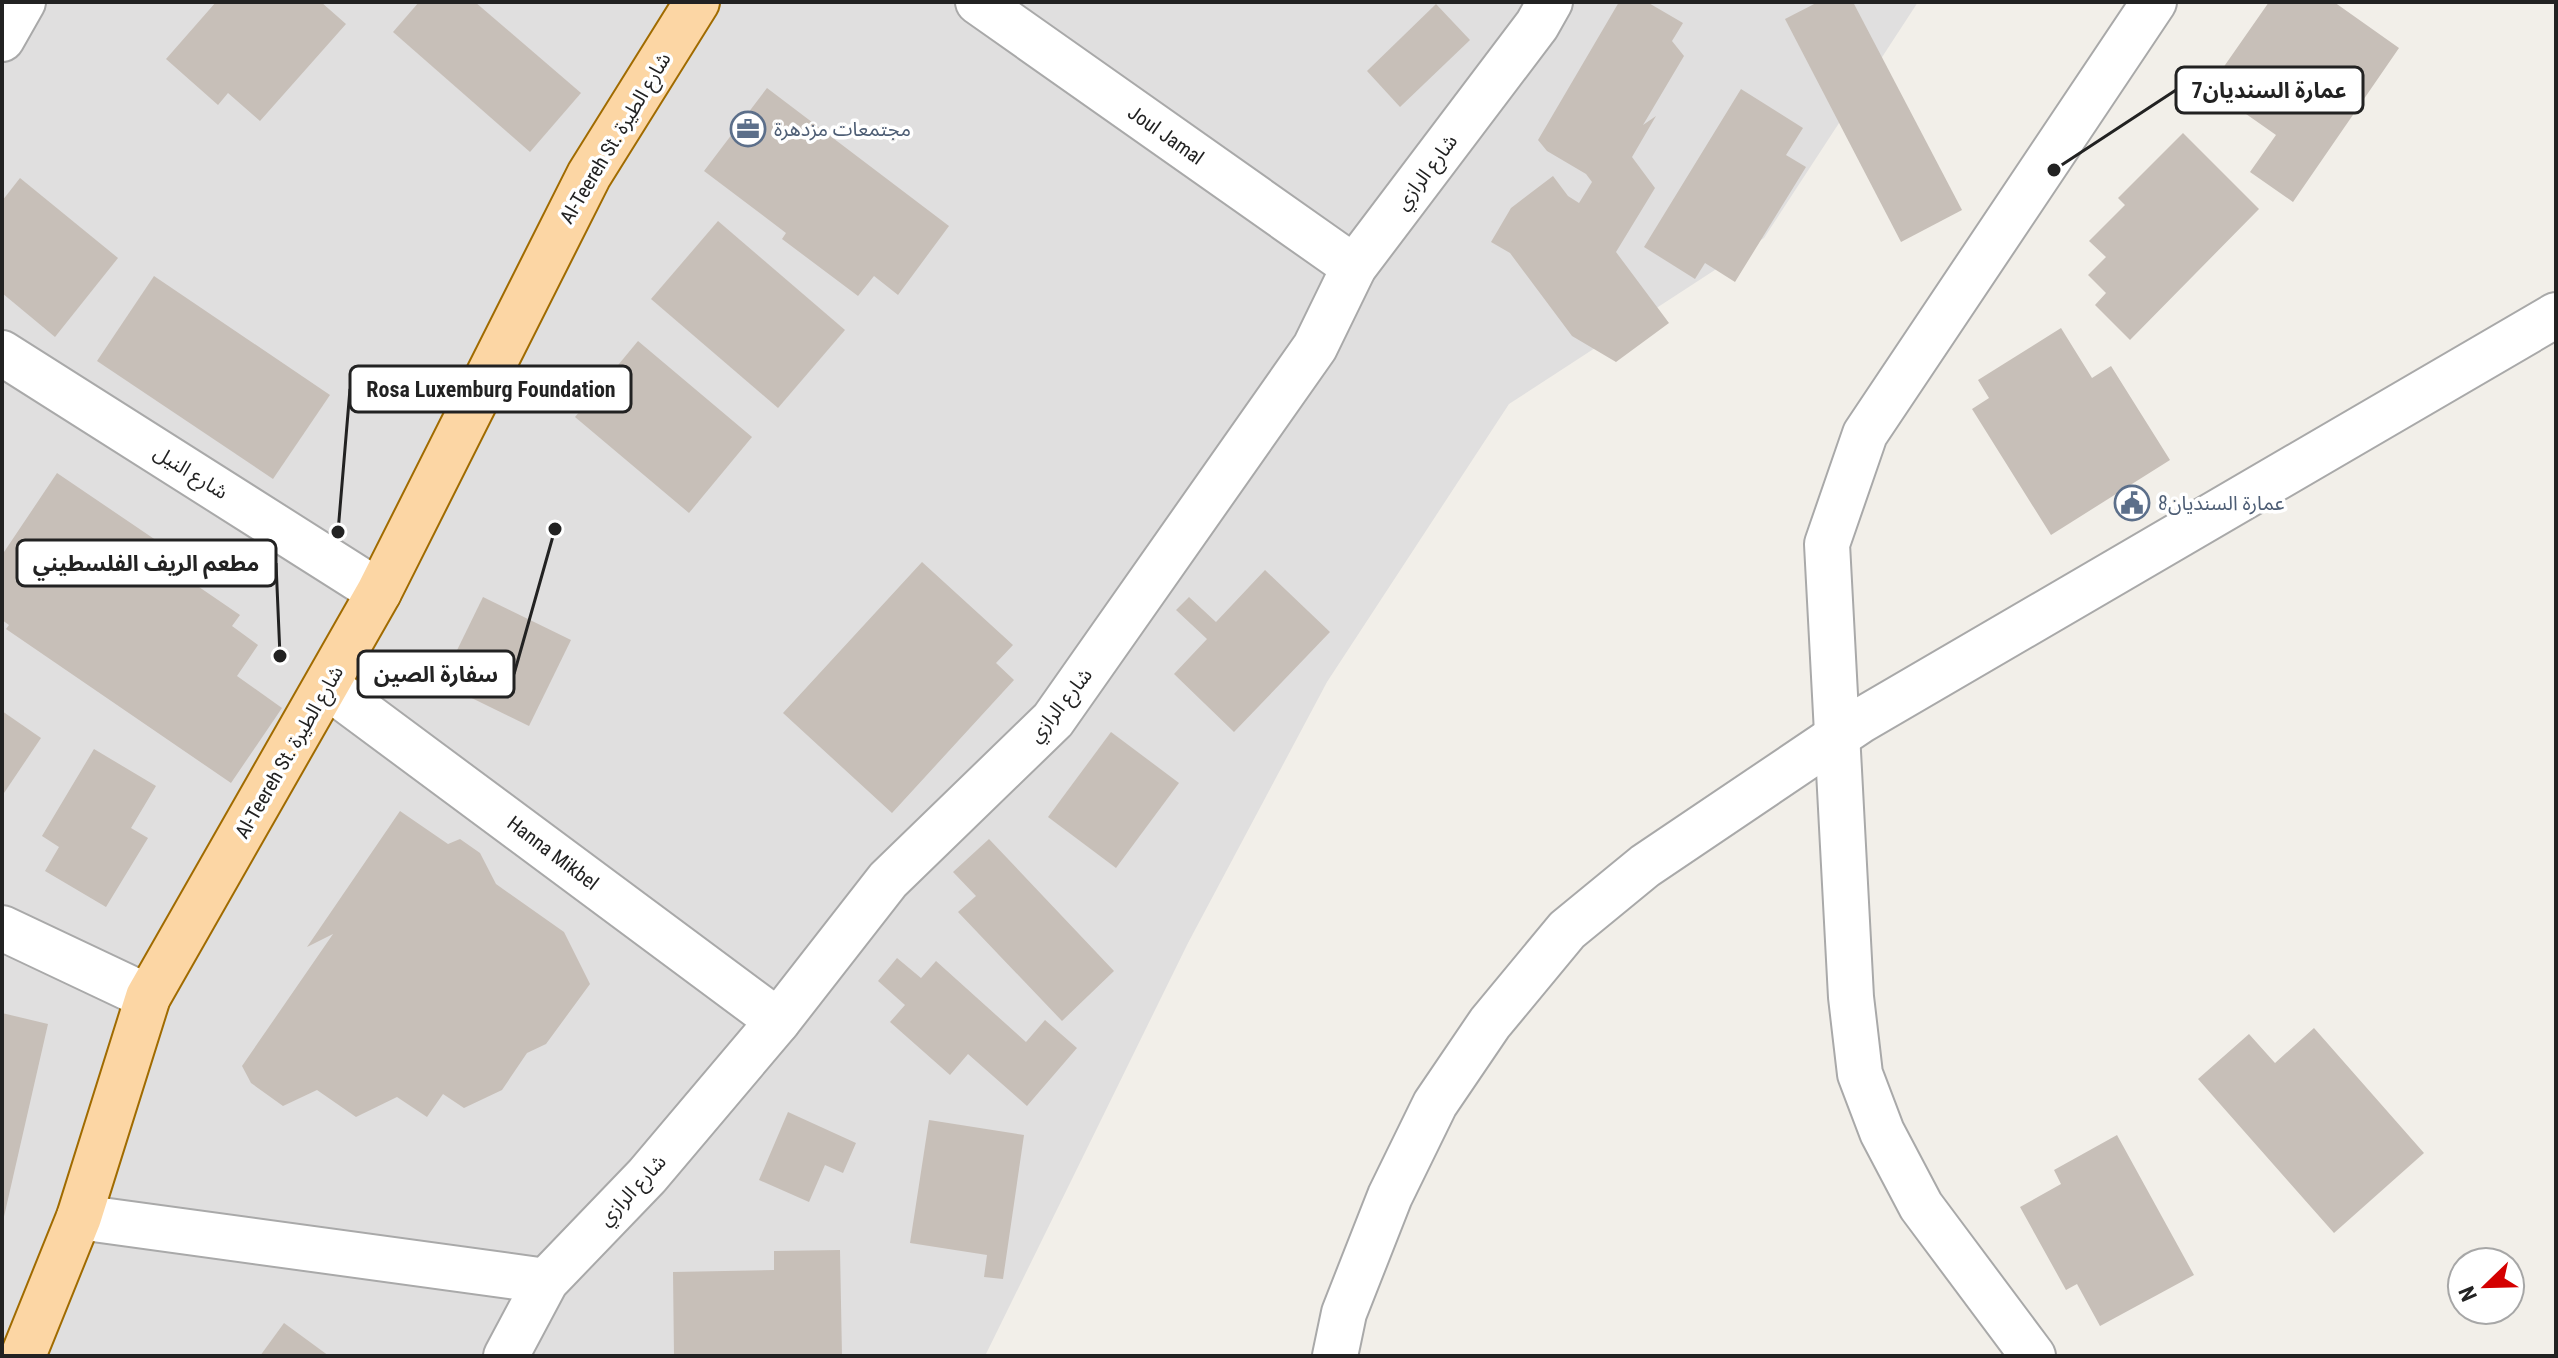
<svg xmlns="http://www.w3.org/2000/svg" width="2558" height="1358" font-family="'Roboto Condensed','Noto Sans Arabic',sans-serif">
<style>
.residential{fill:#e0dfdf}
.building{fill:#c7bfb8}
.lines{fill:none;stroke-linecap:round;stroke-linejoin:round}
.minor-casing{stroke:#a9a9a9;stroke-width:48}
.major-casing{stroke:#a06b00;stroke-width:48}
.minor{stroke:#fff;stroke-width:44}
.major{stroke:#fcd6a4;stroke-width:44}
.labels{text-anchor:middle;stroke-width:7;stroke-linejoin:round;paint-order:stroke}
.service-label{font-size:20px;fill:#4e5e75;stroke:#fff;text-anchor:start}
.street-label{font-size:20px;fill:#222;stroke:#fff}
.leader{fill:none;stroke:#222;stroke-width:3}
.callout-dot{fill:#222;stroke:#fff;stroke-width:3}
.callout{fill:#fff;stroke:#222;stroke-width:3}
.callout-label{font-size:22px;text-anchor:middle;font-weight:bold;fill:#222}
</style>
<rect width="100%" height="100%" fill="#f2efe9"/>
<polygon class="residential" points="2,2 1918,2 1764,238 1509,404 1327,682 1188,943 985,1356 2,1356"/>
<g class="building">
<polygon points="216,2 321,2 346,24 260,121 228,93 218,105 166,59"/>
<polygon points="419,2 475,2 581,93 530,152 393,32"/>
<polygon points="1619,2 1647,2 1683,23 1672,41 1684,56 1643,125 1656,116 1632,157 1655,188 1616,252 1669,323 1616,362 1572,336 1510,253 1491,242 1511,208 1553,176 1568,196 1579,203 1592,182 1586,174 1547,151 1538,140"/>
<polygon points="1818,2 1853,2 1962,210 1901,242 1785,19"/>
<polygon points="2269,2 2334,2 2399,48 2293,202 2250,172 2276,135 2209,88"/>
<polygon points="1436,4 1470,40 1400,107 1367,71"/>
<polygon points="767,88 949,226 898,295 874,276 858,296 782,239 786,233 704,171"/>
<polygon points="1741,89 1803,128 1786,155 1806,167 1735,282 1705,263 1695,279 1644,247"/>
<polygon points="2183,133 2259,209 2130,340 2095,305 2106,293 2088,275 2106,257 2089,241 2125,205 2118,198"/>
<polygon points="20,178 118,258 55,337 2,293 2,201"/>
<polygon points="718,221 845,330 778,408 651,299"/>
<polygon points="154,276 330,395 273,479 97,361"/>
<polygon points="2061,328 2092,378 2111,366 2170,460 2051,535 1972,409 1989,398 1978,380"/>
<polygon points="638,341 752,437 689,513 575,417"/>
<polygon points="57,473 169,549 161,561 240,615 232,626 258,645 237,676 282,708 231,783 6,629 9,625 2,620 2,555"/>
<polygon points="922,562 1013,645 996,663 1014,680 892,813 783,713"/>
<polygon points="1265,570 1330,632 1234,732 1174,674 1207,639 1176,610 1189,597 1216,622"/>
<polygon points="483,597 571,640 529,726 441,683"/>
<polygon points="2,711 41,738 2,796"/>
<polygon points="1111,732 1179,783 1116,868 1048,817"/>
<polygon points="94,749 156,786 131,828 148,838 106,907 45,871 59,847 42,836"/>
<polygon points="400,811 448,844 460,839 480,853 496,884 564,932 590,984 546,1044 527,1053 502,1090 464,1108 443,1094 427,1117 397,1097 356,1117 317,1090 283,1106 251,1083 242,1066 333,934 307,947"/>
<polygon points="989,839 1114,971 1062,1021 958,912 976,896 953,872"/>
<polygon points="897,958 921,978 936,961 1026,1042 1045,1020 1077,1048 1027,1106 968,1054 950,1075 890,1022 905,1005 878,981"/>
<polygon points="2,1013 48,1024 3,1221 2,1221"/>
<polygon points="2314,1028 2424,1153 2334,1233 2198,1079 2249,1034 2275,1063"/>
<polygon points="788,1112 856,1143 843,1173 825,1165 809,1202 759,1180"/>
<polygon points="929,1120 1024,1135 1003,1279 984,1277 987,1255 910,1243"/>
<polygon points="2117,1135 2194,1275 2100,1326 2077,1284 2066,1290 2020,1207 2061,1184 2054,1170"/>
<polygon points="840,1250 842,1356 674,1356 673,1272 774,1270 774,1251"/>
<polygon points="284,1323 329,1356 260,1356"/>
</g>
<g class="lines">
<g class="minor-casing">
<g id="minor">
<polyline points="978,2 1354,267"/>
<polyline points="2,39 23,2"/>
<polyline points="2,353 379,592"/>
<polyline points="327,686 778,1021"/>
<polyline points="2,928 148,997"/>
<polyline points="79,1217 546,1281"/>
<polyline points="506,1356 546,1281 647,1176 778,1021 888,880 1053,720 1315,347 1354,267 1537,25 1550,2"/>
<polyline points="1335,1356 1344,1313 1390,1196 1435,1104 1490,1023 1567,930 1645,866 1860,721 2556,315"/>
<polyline points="2033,1356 1921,1206 1882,1132 1860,1074 1851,997 1827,544 1865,434 2154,2"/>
</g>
</g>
<g class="major-casing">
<polyline id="major" points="23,1356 79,1217 148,997 379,592 589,175 697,2"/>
</g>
<use href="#minor" class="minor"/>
<use href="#major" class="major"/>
</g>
<defs>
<g id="office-ring" transform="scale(1.8)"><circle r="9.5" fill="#fff" stroke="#5c6f8a" stroke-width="1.5"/><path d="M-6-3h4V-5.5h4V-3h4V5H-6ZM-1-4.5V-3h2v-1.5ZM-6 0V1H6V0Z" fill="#5c6f8a"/></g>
<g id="civic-ring" transform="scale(1.8)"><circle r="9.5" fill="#fff" stroke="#5c6f8a" stroke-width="1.5"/><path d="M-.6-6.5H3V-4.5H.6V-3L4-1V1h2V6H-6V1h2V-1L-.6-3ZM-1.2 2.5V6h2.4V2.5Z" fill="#5c6f8a"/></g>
</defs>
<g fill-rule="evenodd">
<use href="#office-ring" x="748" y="129"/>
<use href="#civic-ring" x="2132" y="503"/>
</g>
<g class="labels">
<g class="service-label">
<text x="774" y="136">مجتمعات مزدهرة</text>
<text x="2158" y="510">عمارة السنديان8</text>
</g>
<g class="street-label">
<text transform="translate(1166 135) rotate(35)" y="7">Joul Jamal</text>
<text transform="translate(615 138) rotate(-59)" y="7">Al-Teereh St. شارع الطيرة</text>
<text transform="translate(1426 172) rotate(-53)" y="7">شارع الرازي</text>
<text transform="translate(191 472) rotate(32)" y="7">شارع النيل</text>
<text transform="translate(1060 705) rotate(-51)" y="7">شارع الرازي</text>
<text transform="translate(289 752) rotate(-60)" y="7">Al-Teereh St. شارع الطيرة</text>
<text transform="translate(553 853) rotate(37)" y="7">Hanna Mikbel</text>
<text transform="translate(632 1190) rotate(-47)" y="7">شارع الرازي</text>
</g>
</g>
<path class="leader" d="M2054 170L2176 90M338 532L350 389M280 656L276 563M555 529L514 674"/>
<g class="callout-dot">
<circle cx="2054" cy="170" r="8"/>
<circle cx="338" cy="532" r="8"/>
<circle cx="280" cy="656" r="8"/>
<circle cx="555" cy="529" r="8"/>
</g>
<g class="callout">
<rect x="2176" y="67" width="187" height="46" rx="8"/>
<rect x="350" y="366" width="281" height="46" rx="8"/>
<rect x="17" y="540" width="259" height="46" rx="8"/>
<rect x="358" y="651" width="156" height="46" rx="8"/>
</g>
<g class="callout-label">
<text x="2269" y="98">عمارة السنديان7</text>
<text x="491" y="397">Rosa Luxemburg Foundation</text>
<text x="146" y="571">مطعم الريف الفلسطيني</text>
<text x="436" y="682">سفارة الصين</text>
</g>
<rect width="2558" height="1358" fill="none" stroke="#222222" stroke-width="8"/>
<g transform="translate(2486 1286) rotate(247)"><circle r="38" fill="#ffffff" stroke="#a7a7a7" stroke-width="2"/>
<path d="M0-6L14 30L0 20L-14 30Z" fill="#d40000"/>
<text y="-12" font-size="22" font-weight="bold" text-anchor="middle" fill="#222222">N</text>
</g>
</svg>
